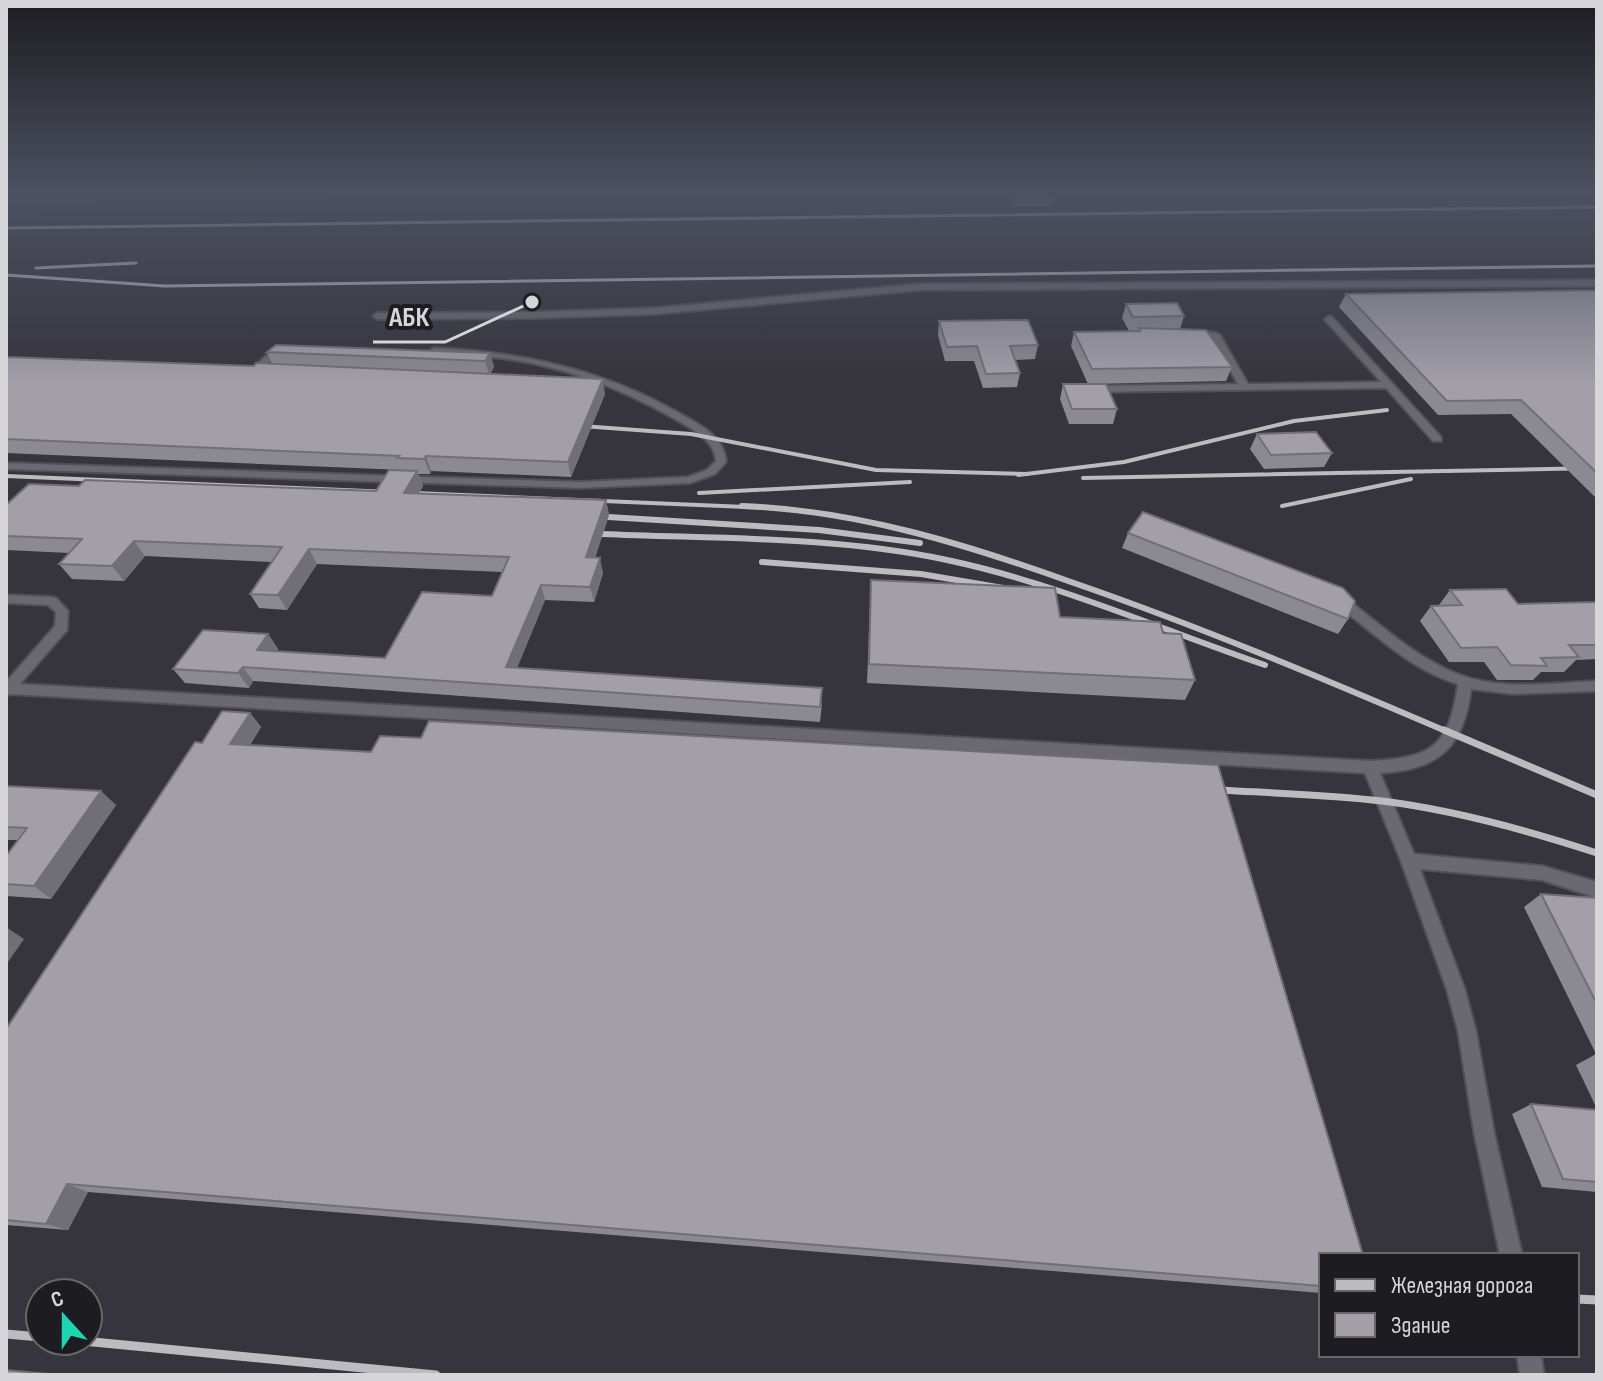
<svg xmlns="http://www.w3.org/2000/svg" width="1603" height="1381" font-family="'Sofia Sans Condensed',sans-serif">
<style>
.green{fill:#433b59}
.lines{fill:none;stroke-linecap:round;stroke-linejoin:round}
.service-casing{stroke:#515056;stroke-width:4}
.service{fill:#6a6870;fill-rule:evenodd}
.rail-far4{stroke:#bcbbc0;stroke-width:3}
.rail-far3{stroke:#bcbbc0;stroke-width:4}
.rail-far2{stroke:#bcbbc0;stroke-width:6}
.rail-far1{stroke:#bcbbc0;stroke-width:7}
.rail{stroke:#bcbbc0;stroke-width:9}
.wall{fill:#8b8991}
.shaded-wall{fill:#716f76}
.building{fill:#a29fa9;stroke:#716f76;stroke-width:2}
.leader{fill:none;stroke:#d6d5da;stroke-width:3}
.callout-dot{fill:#d6d5da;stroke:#1d1c20;stroke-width:3}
.callout-label{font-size:28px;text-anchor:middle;font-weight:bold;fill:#d6d5da;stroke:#1d1c20;stroke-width:8;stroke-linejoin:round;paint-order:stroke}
</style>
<rect width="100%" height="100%" fill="#36343c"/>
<polygon class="green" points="6,191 447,191 419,195 55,208 6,212"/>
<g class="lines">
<g class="service-casing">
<g id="service">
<polygon points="1597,280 1597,286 920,290 655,314 536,318 377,319 373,316 377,313 536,312 655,308 920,284"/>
<path d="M 1329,316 L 1332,317 L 1441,437 L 1441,441 L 1433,441 L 1386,388 L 1092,392 L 1087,389 L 1092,386 L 1238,384 L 1212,338 L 1194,339 L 1189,336 C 1196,331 1213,330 1220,335 L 1248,384 L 1381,382 L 1326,321 L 1325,319 Z"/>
<path d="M 435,348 C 521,352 601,369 677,412 C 698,424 724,435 726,462 L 715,474 L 690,483 L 580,488 L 6,469 L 6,463 L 580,482 L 688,477 L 707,470 L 716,461 C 714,439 692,429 675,419 C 620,388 563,366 500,358 C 477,356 454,356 432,353 L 432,349 Z"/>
<polygon points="286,349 291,352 289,354 273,359 256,374 248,372 267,355"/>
<path d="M 6,595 L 51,597 L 56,598 L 68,611 L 67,630 L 20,684 L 1370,761 C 1432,758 1449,747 1458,684 C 1411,670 1375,634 1337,605 L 1336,602 L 1337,599 L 1347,599 C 1381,625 1414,656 1455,673 C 1498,691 1551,683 1597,681 L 1597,691 L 1513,694 L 1471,689 C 1464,747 1439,770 1380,773 L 1414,854 L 1542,866 L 1597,882 L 1597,898 L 1542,880 L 1420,869 L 1465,990 L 1476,1031 L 1494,1132 L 1522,1255 L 1500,1255 L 1474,1132 L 1458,1031 L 1447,990 L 1401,861 L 1365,773 L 11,694 L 6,696 L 6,682 L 55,626 L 56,612 L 48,605 L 6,603 Z"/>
<polygon points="1517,1355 1541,1355 1544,1375 1520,1375"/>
</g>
</g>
<use href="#service" class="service"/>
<g class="rail-far4">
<polyline points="6,228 1597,207"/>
<polyline points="36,268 136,263"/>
<polyline points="6,275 165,286 1597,266"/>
</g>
<g class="rail-far3">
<polyline points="568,425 691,434 876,470 1028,474"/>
<polyline points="1018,475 1124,462 1294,421 1387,410"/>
<polyline points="6,476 771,508"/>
<polyline points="1083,478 1597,468"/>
<polyline points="699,493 910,482"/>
<polyline points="1282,506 1411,479"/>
</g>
<g class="rail-far2">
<path d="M 742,506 C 855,510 965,544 1071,582 C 1199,626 1324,679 1448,732"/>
<polyline points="608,517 819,530 920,543"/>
<path d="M 602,534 C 717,539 835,536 947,560 C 1056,583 1160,629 1265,665"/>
<polyline points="762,562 921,574 1015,590"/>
</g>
<g class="rail-far1">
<polyline points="1444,730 1597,795"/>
<path d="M 1204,789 C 1263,793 1323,794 1382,801 C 1455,810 1527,830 1597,853"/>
</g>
<g class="rail">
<polyline points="1577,1299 1597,1300"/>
<polyline points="6,1334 40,1337"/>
<polyline points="83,1341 436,1375"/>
</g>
</g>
<g class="wall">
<polygon points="1009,191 1050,191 1055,198 1053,206 1016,206"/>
<polygon points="1597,290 1597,499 1511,414 1438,415 1339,307 1346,294"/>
<polygon points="1126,304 1184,316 1180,329 1232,367 1226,381 1088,384 1071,346 1074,332 1129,331 1122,318"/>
<polygon points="939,321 1038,345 1035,359 1015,360 1020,373 1017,387 983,388 974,361 945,361 938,335"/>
<polygon points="267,352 490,353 494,367 490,374 605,394 571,477 431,471 430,474 418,474 423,486 419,493 606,500 609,515 595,558 603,573 594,602 545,600 517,668 822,703 820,722 253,681 249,688 185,683 173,669 268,634 278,649 276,651 385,658 492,596 502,572 317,564 287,610 259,608 250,594 272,562 145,556 124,581 72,579 59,564 69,553 6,550 6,505 79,486 376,491 402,470 6,453 6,357 254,366 272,364"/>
<polygon points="1063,384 1117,409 1113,424 1069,424 1060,399"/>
<polygon points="1257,434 1332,453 1324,467 1264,469 1250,449"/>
<polygon points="1128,533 1348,619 1338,634 1122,548"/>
<polygon points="871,580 1060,617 1163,633 1195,680 1185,700 867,683"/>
<polygon points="1450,590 1518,604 1597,602 1597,659 1576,660 1564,672 1541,672 1533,680 1497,680 1484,662 1449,662 1420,621 1431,606 1440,606 1439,605"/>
<polygon points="250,713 261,727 250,745 1321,1255 1321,1293 88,1192 68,1230 6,1225 6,1029 202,743"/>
<polygon points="6,786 116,805 51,899 6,896 6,856 18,840 6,840"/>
<polygon points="1541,894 1597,898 1597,1109 1576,1065 1596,1054 1524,907"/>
<polygon points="1531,1104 1597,1110 1597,1192 1542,1187 1512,1114"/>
</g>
<g class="shaded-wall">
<polygon points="490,353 494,367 489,375 485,361"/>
<polygon points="603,379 605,394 571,477 568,462"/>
<polygon points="426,456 431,471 430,474 424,459"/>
<polygon points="417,471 423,486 410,508 404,493"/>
<polygon points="606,500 609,515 590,572 586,557"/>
<polygon points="134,541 145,556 124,581 112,566"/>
<polygon points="309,549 317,564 287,610 278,595"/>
<polygon points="600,558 603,573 594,602 590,587"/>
<polygon points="541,585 545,600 511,682 506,667"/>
<polygon points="268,634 278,649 267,665 257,650"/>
<polygon points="243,667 253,681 249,688 238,673"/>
<polygon points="250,713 261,727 241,759 230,744"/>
<polygon points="101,791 116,805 51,899 34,886"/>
<polygon points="6,927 24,939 6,965"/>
<polygon points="67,1184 88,1192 68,1230 46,1224"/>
</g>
<g class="building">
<polygon points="1014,191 1050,191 1055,198 1017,198"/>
<polygon points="1597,290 1597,473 1521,400 1447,401 1346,294"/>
<polygon points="1177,303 1184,316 1133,317 1126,304"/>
<polygon points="1028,320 1038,345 1010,346 1020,373 986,374 977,346 947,347 939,321"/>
<polygon points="1139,328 1206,330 1232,367 1092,369 1074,332 1140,331"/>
<polygon points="276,345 490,353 485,361 267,352"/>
<polygon points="6,357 254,366 256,363 603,379 568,462 426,456 424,459 397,458 399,456 6,439"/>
<polygon points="1063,384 1106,384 1117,409 1072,409"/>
<polygon points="1316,432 1332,453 1271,455 1257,434"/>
<polygon points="389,470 417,471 404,493 606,500 586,557 600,558 590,587 541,585 506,667 822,688 820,707 243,667 238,673 173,669 203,630 268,634 257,650 385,658 422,592 492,596 509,557 309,549 278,595 250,594 282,547 134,541 112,566 59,564 82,539 6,536 6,505 29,484 79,486 85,480 376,491"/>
<polygon points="1143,512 1343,588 1355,601 1348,619 1128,533"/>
<polygon points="871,580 1055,588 1060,617 1160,622 1163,633 1181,634 1195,680 869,664"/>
<polygon points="1506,589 1518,604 1597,602 1597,645 1569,645 1579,657 1541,658 1547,666 1511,665 1497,647 1461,648 1431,606 1462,605 1450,590"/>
<polygon points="222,711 250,713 230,744 371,752 380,736 421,738 429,721 1218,765 1363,1255 1321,1255 1321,1286 67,1184 46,1224 6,1220 6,1029 195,742 202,743"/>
<polygon points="6,786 101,791 34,886 6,884 6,856 27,828 6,827"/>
<polygon points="1541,894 1597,898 1597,1004"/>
<polygon points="1531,1104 1597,1110 1597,1182 1563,1179"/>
<polygon points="6,1370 59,1375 6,1375"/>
</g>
<linearGradient id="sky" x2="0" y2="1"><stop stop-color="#1e1d21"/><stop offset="0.5" stop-color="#4c5061"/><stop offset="1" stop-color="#4c5061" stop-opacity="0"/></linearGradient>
<rect width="1603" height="384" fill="url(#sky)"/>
<path class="leader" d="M532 302L445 342H373"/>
<circle class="callout-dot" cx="532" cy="302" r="8"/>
<g class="callout-label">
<text x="409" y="326">АБК</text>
</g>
<rect width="1603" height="1381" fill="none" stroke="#d6d5da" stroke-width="16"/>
<rect x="1319" y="1253" width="260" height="104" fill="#1d1c20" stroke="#67666a" stroke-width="2"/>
<rect x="1335" y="1279" width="40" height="12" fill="#bcbbc0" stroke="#67666a" stroke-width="2"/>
<text x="1391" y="1293" font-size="24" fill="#d6d5da">Железная дорога</text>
<rect x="1335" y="1313" width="40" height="24" fill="#a29fa9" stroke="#67666a" stroke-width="2"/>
<text x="1391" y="1333" font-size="24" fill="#d6d5da">Здание</text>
<g transform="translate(64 1317) rotate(339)"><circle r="38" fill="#1d1c20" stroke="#67666a" stroke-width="2"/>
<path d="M0-6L14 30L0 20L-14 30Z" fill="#1cd5b1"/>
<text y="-12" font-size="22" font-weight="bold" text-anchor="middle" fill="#d6d5da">С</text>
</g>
</svg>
